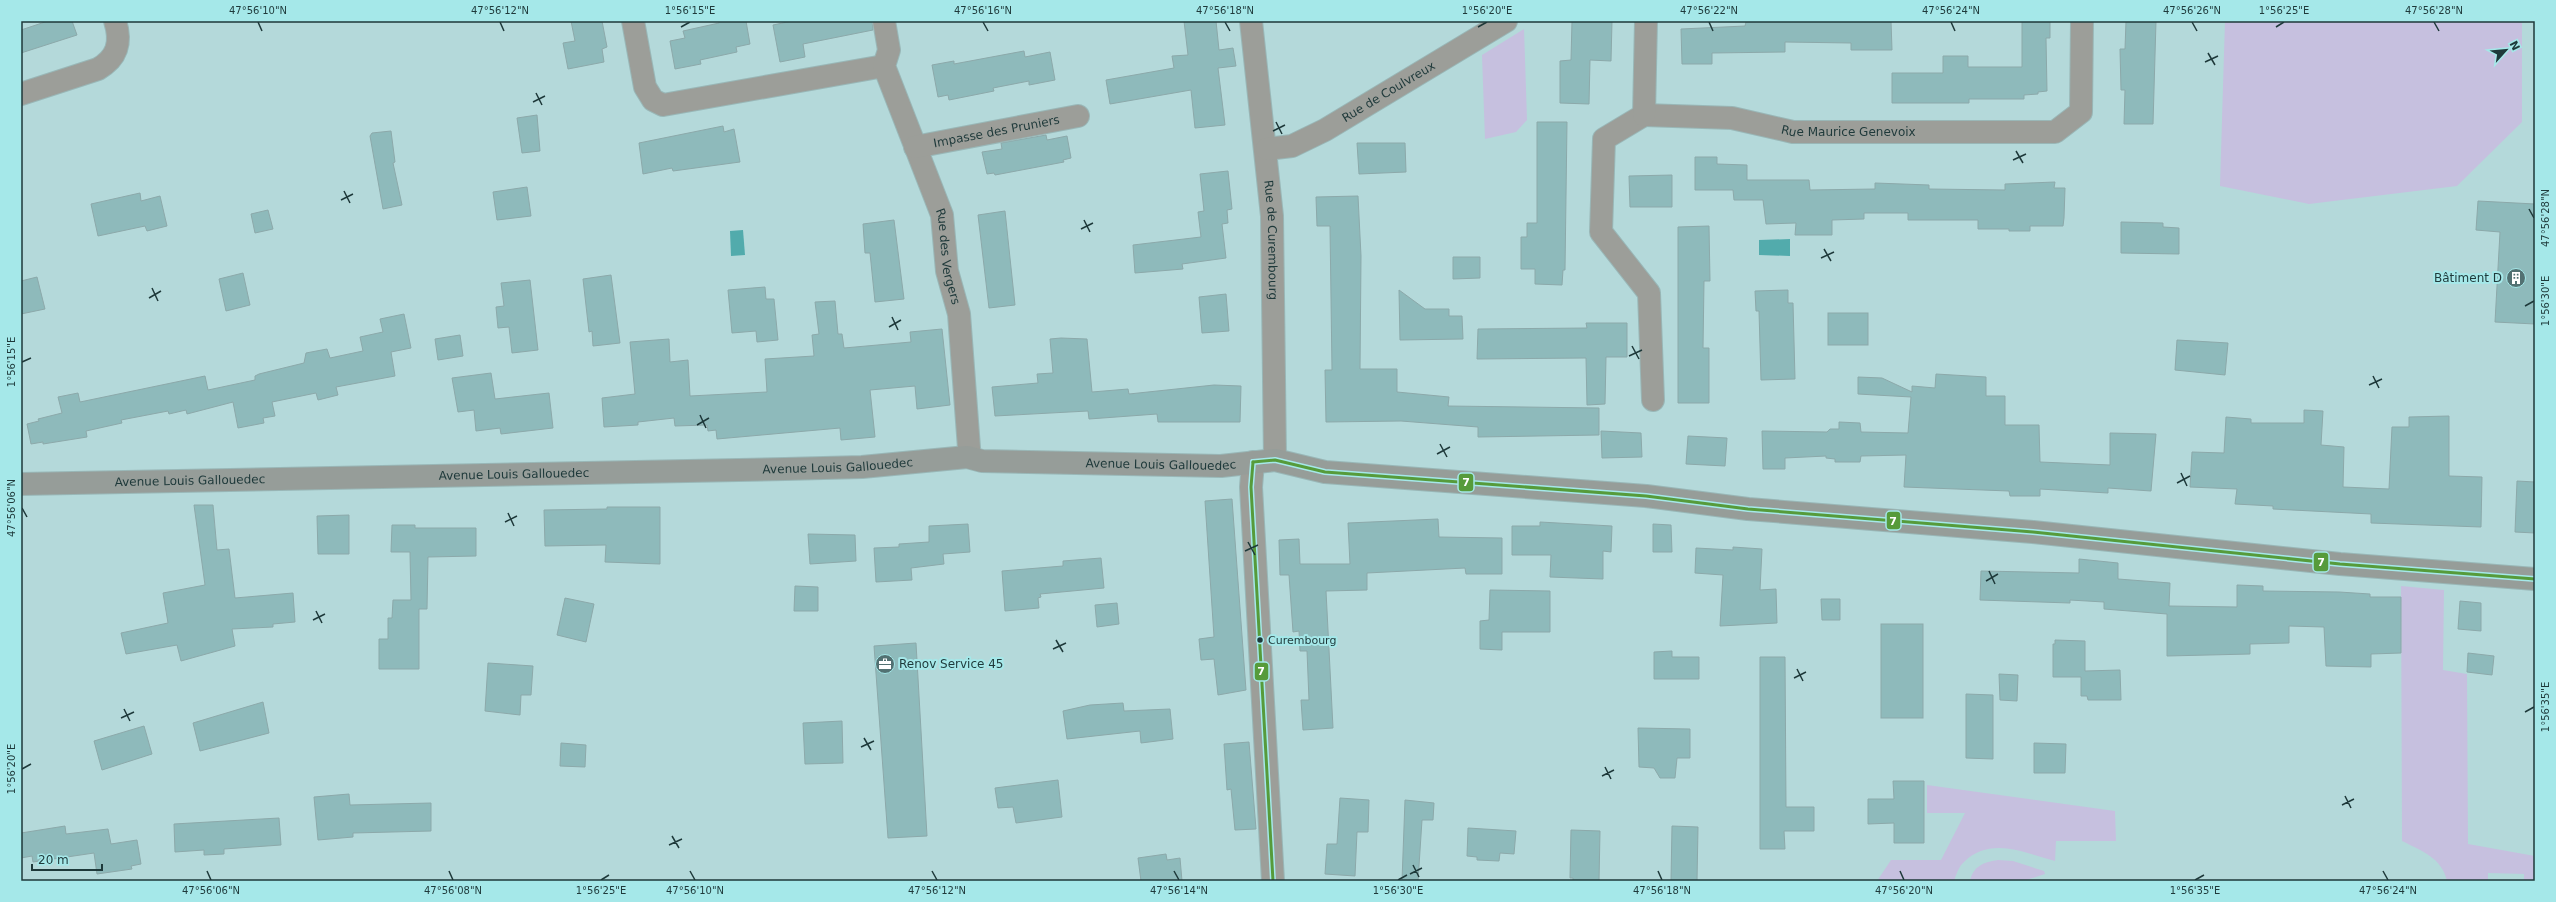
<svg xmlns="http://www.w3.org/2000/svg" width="2556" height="902" font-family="'DejaVu Sans',sans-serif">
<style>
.green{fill:#c6c0df}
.water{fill:#52abac}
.building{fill:#8ebabb;stroke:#8ca9aa}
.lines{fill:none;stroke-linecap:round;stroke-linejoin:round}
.street-casing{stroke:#99b7b7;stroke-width:24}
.secondary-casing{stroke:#99b7b7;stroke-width:24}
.street{stroke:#9c9e99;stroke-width:22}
.secondary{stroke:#969d99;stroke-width:22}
.bus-1-casing{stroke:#a5e8e9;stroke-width:6}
.bus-1{stroke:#569b3b;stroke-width:3}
.ticks{fill:none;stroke:#1e393a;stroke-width:1.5}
.bus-dot{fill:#1e393a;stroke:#a5e8e9;stroke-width:1.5}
.labels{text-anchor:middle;stroke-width:4;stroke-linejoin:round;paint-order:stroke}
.bus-label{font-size:11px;fill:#1e393a;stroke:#a5e8e9;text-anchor:start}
.street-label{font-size:12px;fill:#1e393a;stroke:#a5e8e9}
.poi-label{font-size:12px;fill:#1e393a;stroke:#a5e8e9;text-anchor:end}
.line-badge{stroke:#a5e8e9;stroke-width:1.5}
.badge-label{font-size:11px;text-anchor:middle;font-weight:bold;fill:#fff}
.neatline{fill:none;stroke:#1e393a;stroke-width:1.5}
.ticks-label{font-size:10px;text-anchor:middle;fill:#1e393a}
</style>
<rect width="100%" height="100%" fill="#b4d9da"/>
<g class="green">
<polygon points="2225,21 2522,21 2522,122 2457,186 2309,204 2220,186"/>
<polygon points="1524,29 1527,120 1516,132 1485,139 1482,55"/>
<path d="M 2401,586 L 2444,590 L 2443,670 L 2467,674 L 2468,844 L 2535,856 L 2535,881 L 2524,881 L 2524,874 L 2488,873 L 2488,881 L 2447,881 C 2442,858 2422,851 2402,841 Z"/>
<path d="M 1927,785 L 2115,811 L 2116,841 L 2056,841 L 2055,861 C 2024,853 1991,836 1964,862 C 1959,866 1956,875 1954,881 L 1877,881 L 1891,860 L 1941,860 L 1965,813 L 1927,813 Z"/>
<path d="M 1998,860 L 2013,861 L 2044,871 L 2045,874 L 2023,881 L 1970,881 C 1973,866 1984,862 1998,860 Z"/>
</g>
<g class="water">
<polygon points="743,230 745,255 731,256 730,231"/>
<polygon points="1790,239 1790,256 1759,255 1759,240"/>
</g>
<g class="building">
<polygon points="48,21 72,21 77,35 21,53 21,30"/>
<polygon points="571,21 602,21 607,47 602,49 604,62 568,69 563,43 575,41"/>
<polygon points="719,21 746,21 750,44 736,47 737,52 700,60 701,64 675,69 670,41 685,38 683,31 719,23"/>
<polygon points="792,21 872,21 873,30 803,44 805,57 780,62 773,25"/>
<polygon points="1184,21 1216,21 1219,50 1233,48 1236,66 1218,68 1225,125 1195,128 1191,90 1110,104 1106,80 1174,68 1172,56 1188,55"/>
<polygon points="1572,21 1612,21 1611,61 1590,60 1589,104 1560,103 1560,61 1571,60"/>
<polygon points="1773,21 1891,21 1892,50 1851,50 1851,43 1785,42 1785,52 1712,53 1712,64 1682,64 1681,29 1745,26 1746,22"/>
<polygon points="2022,21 2050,21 2050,38 2046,38 2047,91 2038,92 2038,94 2024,95 2024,99 1969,99 1969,103 1892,103 1892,73 1943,73 1943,56 1968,56 1968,67 2022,67"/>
<polygon points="2126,21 2156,21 2153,124 2124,124 2125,90 2121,90 2120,49 2125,49"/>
<polygon points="1024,51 1025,57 1050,52 1055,80 1029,85 1029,81 993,88 994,91 949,100 948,95 938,97 932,65 954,61 954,64"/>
<polygon points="537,115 540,151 522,153 517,118"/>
<polygon points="1537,122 1567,122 1565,270 1563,270 1562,285 1535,284 1535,269 1521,269 1521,237 1527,237 1527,223 1537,223"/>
<polygon points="723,126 724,132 734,129 740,162 673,171 672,168 643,174 639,143"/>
<polygon points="391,131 395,162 393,163 402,205 383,209 370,136 372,133"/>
<polygon points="1046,135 1047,140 1067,136 1071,158 1063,160 1064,162 995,175 994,173 987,174 982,152 1002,149 1001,143"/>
<polygon points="1357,143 1405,143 1406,172 1359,174"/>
<polygon points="1695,157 1717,157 1717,164 1747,165 1747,180 1809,180 1810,190 1875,189 1875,183 1929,185 1929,189 2005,190 2005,184 2055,182 2054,188 2065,188 2064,218 2063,226 2030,226 2030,231 2009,231 2009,229 1978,229 1978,220 1908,220 1908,213 1864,213 1864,219 1832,220 1832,235 1795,235 1796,223 1766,224 1763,200 1734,200 1733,190 1695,190"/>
<polygon points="1228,171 1232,209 1227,210 1228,223 1222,224 1226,258 1182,264 1183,269 1135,273 1133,245 1201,237 1198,212 1204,211 1200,174"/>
<polygon points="1672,175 1672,207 1630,207 1629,176"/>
<polygon points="527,187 531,216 497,220 493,192"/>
<polygon points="140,193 141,201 160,196 167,226 147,231 145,226 98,236 91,204"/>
<polygon points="1358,196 1361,256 1360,369 1397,369 1397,392 1449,397 1448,406 1599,408 1599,435 1478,437 1478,427 1401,421 1326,422 1325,370 1332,370 1330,226 1317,226 1316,197"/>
<polygon points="2478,201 2535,204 2535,324 2495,322 2500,232 2476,230"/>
<polygon points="268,210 273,229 255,233 251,214"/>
<polygon points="1005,211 1015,305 989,308 978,215"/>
<polygon points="894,220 904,299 875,302 870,253 865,253 863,224"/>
<polygon points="2121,222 2163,223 2163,227 2179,228 2179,254 2121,253"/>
<polygon points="1709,226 1710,281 1704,281 1703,348 1709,348 1709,403 1678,403 1678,227"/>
<polygon points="1453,257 1480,257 1480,278 1453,279"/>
<polygon points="243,273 250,305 226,311 219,279"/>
<polygon points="611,275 620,343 593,346 592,331 589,332 583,279"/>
<polygon points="37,277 45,309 21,314 21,281"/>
<polygon points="530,280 538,350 512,353 509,327 498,328 496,307 504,306 501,283"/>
<polygon points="765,287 766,299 774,299 778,340 757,342 756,331 732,333 728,290"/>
<polygon points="1399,290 1425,309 1449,309 1449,316 1462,316 1463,339 1400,340"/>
<polygon points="1788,290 1788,303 1793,303 1795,379 1761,380 1759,311 1756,311 1755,291"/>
<polygon points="1226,294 1229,331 1202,333 1199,297"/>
<polygon points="835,301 838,334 842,334 844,348 911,342 910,332 942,329 950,405 917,409 915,386 870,390 875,437 841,440 840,428 717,439 716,430 708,431 707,425 675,426 674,418 638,422 638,425 604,427 602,398 635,394 630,342 669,339 670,362 688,360 690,396 767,392 765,359 814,356 812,335 819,334 815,302"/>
<rect x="1828" y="313" width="40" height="32"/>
<polygon points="404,314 411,348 391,352 395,376 336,387 338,395 318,400 316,393 272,402 275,416 263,418 264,423 238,428 233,402 187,414 186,410 169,414 168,411 121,420 122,423 86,431 87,437 43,444 43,442 31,444 27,424 39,421 38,419 62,413 58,397 78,393 80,402 205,376 208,390 255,380 255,376 259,374 304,363 306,353 327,349 330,358 363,351 360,337 383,332 380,319"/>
<polygon points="1586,323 1627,323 1627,357 1606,357 1605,404 1587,405 1586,358 1477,359 1478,329 1587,328"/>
<polygon points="460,335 463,356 438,360 435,339"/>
<polygon points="1061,338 1087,339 1092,392 1128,389 1129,394 1214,385 1241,386 1240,422 1158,422 1157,414 1089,419 1088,411 995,416 992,387 1038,383 1037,374 1053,373 1050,339"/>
<polygon points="2177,340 2228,343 2225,375 2175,370"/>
<polygon points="491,373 495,399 549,393 553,428 501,434 500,428 476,431 474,410 458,412 452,378"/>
<polygon points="1936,374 1986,377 1986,396 2005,396 2005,425 2039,425 2040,462 2110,465 2110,433 2156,434 2151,491 2108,488 2108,493 2040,489 2040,496 2010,496 2009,491 1904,487 1906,455 1861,456 1860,462 1835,462 1835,459 1826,458 1826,456 1785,458 1785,469 1763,469 1762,431 1827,432 1830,429 1839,429 1839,422 1860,423 1861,432 1908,433 1911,397 1858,394 1858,377 1882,378 1912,392 1912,386 1935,388"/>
<polygon points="2304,410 2323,411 2321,445 2344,447 2343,487 2389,489 2392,427 2409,427 2409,417 2449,416 2449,476 2482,477 2481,527 2371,523 2371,514 2273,509 2273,506 2235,504 2237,489 2190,487 2192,452 2224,453 2226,417 2251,419 2251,423 2304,423"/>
<polygon points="1601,431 1641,433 1642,457 1602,458"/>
<polygon points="1688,436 1727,438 1725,466 1686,464"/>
<polygon points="2517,481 2535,482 2535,533 2515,532"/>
<polygon points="1232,499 1246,690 1218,695 1214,659 1201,660 1199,639 1214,637 1205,501"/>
<polygon points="194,505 213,505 217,550 229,549 235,598 293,593 295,622 273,624 273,627 232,629 235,646 181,661 177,645 126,654 121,633 168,623 163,593 205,585"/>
<polygon points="607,507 660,507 660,564 605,562 606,545 545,546 544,510 607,509"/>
<polygon points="349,515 349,554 318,554 317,516"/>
<polygon points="1438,519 1439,537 1502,538 1502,574 1466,574 1465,568 1367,573 1367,590 1326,591 1333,728 1303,730 1301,700 1309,700 1307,651 1300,651 1299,631 1293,632 1289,575 1280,575 1279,540 1299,539 1300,564 1350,564 1348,523"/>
<polygon points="1540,522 1612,526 1611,552 1603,551 1603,579 1550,577 1551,555 1512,555 1512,526 1540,526"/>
<polygon points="968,524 970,552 943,554 944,564 911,568 912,580 876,582 874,548 899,547 899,544 929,542 929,526"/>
<polygon points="1653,524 1671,525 1672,552 1653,552"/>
<polygon points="392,525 415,525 415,528 476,528 476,556 428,557 427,609 419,609 419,669 379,669 379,639 388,639 388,618 392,618 393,600 411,600 410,552 391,552"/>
<polygon points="808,534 855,535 856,561 810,564"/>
<polygon points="1733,547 1762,549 1760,590 1776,589 1777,623 1720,626 1723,575 1695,573 1696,548 1733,550"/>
<polygon points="1101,558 1104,588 1040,594 1041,597 1038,598 1039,608 1005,611 1002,571 1063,566 1063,561"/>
<polygon points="2079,559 2118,563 2118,579 2170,583 2169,606 2237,607 2237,585 2263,586 2263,591 2339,592 2370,594 2370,597 2401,597 2401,653 2371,654 2371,667 2326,666 2324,627 2289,626 2289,643 2250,644 2250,654 2167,656 2167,614 2104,609 2104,602 2070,600 2070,603 1980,600 1981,571 2079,573"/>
<polygon points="795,586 818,587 818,611 794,611"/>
<polygon points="1490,590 1550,591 1550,632 1502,632 1502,650 1480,649 1480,621 1489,620"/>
<polygon points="565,598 594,604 586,642 557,635"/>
<polygon points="1821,599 1840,599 1840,620 1822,620"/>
<polygon points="2460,601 2481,603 2481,631 2458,629"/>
<polygon points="1117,603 1119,624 1097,627 1095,605"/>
<rect x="1881" y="624" width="42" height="94"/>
<polygon points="2055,640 2085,641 2085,671 2120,670 2121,700 2088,700 2087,696 2081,696 2081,677 2053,677 2053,644 2055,644"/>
<polygon points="916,643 927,836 888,838 874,646"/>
<polygon points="1672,651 1672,657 1699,657 1699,679 1654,679 1654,652"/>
<polygon points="2468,653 2494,656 2492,675 2467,672"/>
<polygon points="1760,657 1785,657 1786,807 1814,807 1814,831 1784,831 1785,849 1760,849"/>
<polygon points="488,663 533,666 531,695 521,695 520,715 485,711"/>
<polygon points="1999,674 2018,675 2017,701 2000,700"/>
<polygon points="1966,694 1993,695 1993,759 1966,758"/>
<polygon points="263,702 269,733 200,751 193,723"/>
<polygon points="1123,703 1124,711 1170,709 1173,739 1141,743 1140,731 1067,739 1063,711 1090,705"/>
<polygon points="842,721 843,763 805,764 803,723"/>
<polygon points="144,726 152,754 102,770 94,741"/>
<polygon points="1638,728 1690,729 1690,758 1677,758 1675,778 1660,778 1654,768 1639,767"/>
<polygon points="1249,742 1256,829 1235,830 1231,789 1227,790 1224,744"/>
<polygon points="561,743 586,745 585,767 560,766"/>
<polygon points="2034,743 2066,744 2065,773 2034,773"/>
<polygon points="1058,780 1062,817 1016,823 1013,807 998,808 995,788"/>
<polygon points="1893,781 1924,781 1924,843 1894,843 1894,823 1868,824 1868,799 1894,799"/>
<polygon points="349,794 350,805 431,803 431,831 353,833 353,837 318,840 314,797"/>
<polygon points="1340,798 1369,800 1368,832 1357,832 1355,876 1325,874 1327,844 1337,844"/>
<polygon points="1405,800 1434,803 1433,820 1422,820 1418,881 1402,881"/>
<polygon points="279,818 281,845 224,849 224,854 204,855 204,850 175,852 174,824"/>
<polygon points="65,826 66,834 108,829 111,844 137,840 141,864 131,866 132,869 97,874 94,853 33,862 32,856 21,858 21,833"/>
<polygon points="1672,826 1698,827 1697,881 1671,881"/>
<polygon points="1468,828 1516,831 1514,854 1500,853 1499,861 1477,860 1477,857 1467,856"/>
<polygon points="1571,830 1600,831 1599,881 1573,881 1573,878 1570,878"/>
<polygon points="1166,854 1167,860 1180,858 1182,881 1141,881 1138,858"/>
</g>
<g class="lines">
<g class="street-casing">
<g id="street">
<polyline points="633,21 645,87 653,100 663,105 884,66"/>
<path id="s1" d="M 884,21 L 889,50 L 884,66 L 942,215 L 947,271 L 959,314 L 969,448 L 967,457"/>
<path id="s2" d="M 1251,21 L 1272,216 L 1275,460"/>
<path d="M 21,94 L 98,69 C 117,58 122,43 115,21"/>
<path id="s3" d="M 1644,115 L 1732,118 L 1793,132 L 2055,132 L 2081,112 L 2082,21"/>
<polyline points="1644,115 1604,139 1601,232 1649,293 1653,400"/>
<polyline points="1644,115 1646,21"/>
<path id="s4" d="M 915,147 L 1078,116"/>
<path id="s5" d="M 1267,149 L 1292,146 L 1325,130 L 1506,21"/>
<polyline points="1253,462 1251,487 1273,881"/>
</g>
</g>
<g class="secondary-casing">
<g id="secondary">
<path id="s6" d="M 21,484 L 785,469 L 862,467 L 967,457 L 982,461 L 1221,466 L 1275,460 L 1325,472 L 1646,496 L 1748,509 L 2033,532 L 2340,564 L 2535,579"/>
</g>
</g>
<use href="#street" class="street"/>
<use href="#secondary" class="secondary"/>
<g class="bus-1-casing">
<g id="bus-1">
<polyline points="1253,462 1275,460 1325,472 1646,496 1748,509 2033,532 2340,564 2535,579"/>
<polyline points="1253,462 1251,487 1273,881"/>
</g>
</g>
<use href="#bus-1" class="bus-1"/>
</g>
<path class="ticks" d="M 258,22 L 262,31M 500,22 L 504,31M 983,22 L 988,31M 1225,22 L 1230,31M 1709,22 L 1713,31M 1951,22 L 1955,31M 2192,22 L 2197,31M 2434,22 L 2439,31M 681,27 L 690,22M 1478,27 L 1487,22M 2276,27 L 2284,22M 2208,53 L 2215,65M 2205,62 L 2218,56M 536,93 L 542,105M 533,102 L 545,96M 1276,122 L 1282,134M 1273,131 L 1285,125M 2016,151 L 2023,163M 2013,160 L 2026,154M 344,191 L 350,203M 341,200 L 353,194M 2529,209 L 2534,218M 1084,220 L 1090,232M 1081,229 L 1093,223M 1824,249 L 1831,261M 1821,258 L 1834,252M 152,288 L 158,301M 149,298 L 161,291M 2525,306 L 2534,301M 892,317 L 898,330M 889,327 L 901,320M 1632,346 L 1639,359M 1629,356 L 1642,350M 22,362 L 31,358M 2373,376 L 2379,388M 2369,385 L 2382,379M 700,415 L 706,428M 697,425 L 709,418M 1440,444 L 1447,457M 1437,454 L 1450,447M 2181,473 L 2187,486M 2177,483 L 2190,476M 22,508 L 27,517M 508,513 L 514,526M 505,522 L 517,516M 1248,542 L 1255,555M 1245,551 L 1258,545M 1989,571 L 1995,584M 1986,581 L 1998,574M 316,611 L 322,623M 313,620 L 325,614M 1056,640 L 1063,652M 1053,649 L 1066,643M 1797,669 L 1803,681M 1794,678 L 1806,672M 124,709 L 130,721M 2525,712 L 2534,707M 121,718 L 134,712M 864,738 L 871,750M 861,747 L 874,741M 1605,767 L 1611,779M 22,769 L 31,764M 1602,776 L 1614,770M 2345,796 L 2351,808M 2342,805 L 2354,799M 672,836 L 679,848M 669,845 L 682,839M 1413,865 L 1419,877M 207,871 L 211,880M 449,871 L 453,880M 690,871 L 695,880M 932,871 L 937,880M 1174,871 L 1179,880M 1658,871 L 1662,880M 1900,871 L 1904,880M 2383,871 L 2388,880M 1410,874 L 1422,868M 601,880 L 609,875M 1398,880 L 1407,875M 2195,880 L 2204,875"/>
<defs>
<g id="building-disc" transform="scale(1)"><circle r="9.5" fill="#527172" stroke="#a5e8e9"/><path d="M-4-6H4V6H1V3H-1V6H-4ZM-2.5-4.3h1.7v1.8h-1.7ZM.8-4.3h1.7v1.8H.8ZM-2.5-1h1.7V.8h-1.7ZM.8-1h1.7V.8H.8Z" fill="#fff"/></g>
<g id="office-disc" transform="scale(1)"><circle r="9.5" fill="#527172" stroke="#a5e8e9"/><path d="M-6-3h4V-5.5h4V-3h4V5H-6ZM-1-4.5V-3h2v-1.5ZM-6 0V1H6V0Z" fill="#fff"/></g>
</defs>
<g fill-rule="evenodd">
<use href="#building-disc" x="2516" y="278"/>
<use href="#office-disc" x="885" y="664"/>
</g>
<circle class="bus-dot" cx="1260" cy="640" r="3.5"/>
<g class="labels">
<g class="bus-label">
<text x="1268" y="644">Curembourg</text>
</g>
<g class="street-label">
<text dy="4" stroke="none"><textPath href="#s5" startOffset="136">Rue de Coulvreux</textPath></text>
<text dy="4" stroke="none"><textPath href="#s3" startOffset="206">Rue Maurice Genevoix</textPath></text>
<text dy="4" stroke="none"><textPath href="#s4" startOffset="83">Impasse des Pruniers</textPath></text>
<text dy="4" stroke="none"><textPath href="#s2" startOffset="220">Rue de Curembourg</textPath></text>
<text dy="4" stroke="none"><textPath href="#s1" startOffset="248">Rue des Vergers</textPath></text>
<text dy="4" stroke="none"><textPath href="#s6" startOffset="1141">Avenue Louis Gallouedec</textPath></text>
<text dy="4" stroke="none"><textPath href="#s6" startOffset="817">Avenue Louis Gallouedec</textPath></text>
<text dy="4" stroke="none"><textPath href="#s6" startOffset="493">Avenue Louis Gallouedec</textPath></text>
<text dy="4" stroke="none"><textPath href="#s6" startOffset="169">Avenue Louis Gallouedec</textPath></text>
</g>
<g class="poi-label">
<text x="2502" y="282">Bâtiment D</text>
<text x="899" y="668" text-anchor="start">Renov Service 45</text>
</g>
</g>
<g class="line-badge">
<rect x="1458" y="473" width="16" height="19" rx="4" fill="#569b3b"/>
<rect x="1886" y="511" width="15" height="19" rx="4" fill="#569b3b"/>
<rect x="2313" y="552" width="16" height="20" rx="4" fill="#569b3b"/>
<rect x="1254" y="662" width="15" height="19" rx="4" fill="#569b3b"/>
</g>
<g class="badge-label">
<text x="1466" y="486">7</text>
<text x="1893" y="525">7</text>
<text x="2321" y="566">7</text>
<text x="1261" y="675">7</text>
</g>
<rect width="2556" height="902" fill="none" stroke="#a5e8e9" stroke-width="44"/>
<g transform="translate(2506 50) rotate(63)" stroke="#a5e8e9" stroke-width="3" paint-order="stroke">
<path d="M0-3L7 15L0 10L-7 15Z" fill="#1e393a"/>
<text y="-6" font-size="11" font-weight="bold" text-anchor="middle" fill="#1e393a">N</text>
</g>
<path d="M32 864v6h70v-6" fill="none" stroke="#1e393a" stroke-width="2"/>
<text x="38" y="864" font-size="12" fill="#1e393a" stroke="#a5e8e9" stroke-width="3" paint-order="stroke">20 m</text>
<rect x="22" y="22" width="2512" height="858" class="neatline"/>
<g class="ticks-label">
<text x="258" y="14">47°56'10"N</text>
<text x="500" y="14">47°56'12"N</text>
<text x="690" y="14">1°56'15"E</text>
<text x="983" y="14">47°56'16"N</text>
<text x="1225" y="14">47°56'18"N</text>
<text x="1487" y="14">1°56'20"E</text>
<text x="1709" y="14">47°56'22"N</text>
<text x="1951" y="14">47°56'24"N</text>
<text x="2192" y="14">47°56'26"N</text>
<text x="2284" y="14">1°56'25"E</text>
<text x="2434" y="14">47°56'28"N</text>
<text transform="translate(2545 218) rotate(-90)" y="4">47°56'28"N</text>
<text transform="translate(2545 301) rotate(-90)" y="4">1°56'30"E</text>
<text transform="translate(11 362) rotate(-90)" y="4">1°56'15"E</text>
<text transform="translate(11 508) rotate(-90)" y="4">47°56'06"N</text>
<text transform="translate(2545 707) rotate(-90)" y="4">1°56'35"E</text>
<text transform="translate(11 769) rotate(-90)" y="4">1°56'20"E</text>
<text x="211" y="894">47°56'06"N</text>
<text x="453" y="894">47°56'08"N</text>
<text x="601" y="894">1°56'25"E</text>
<text x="695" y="894">47°56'10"N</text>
<text x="937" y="894">47°56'12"N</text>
<text x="1179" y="894">47°56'14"N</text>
<text x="1398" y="894">1°56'30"E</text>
<text x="1662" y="894">47°56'18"N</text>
<text x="1904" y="894">47°56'20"N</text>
<text x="2195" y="894">1°56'35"E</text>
<text x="2388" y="894">47°56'24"N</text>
</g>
</svg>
